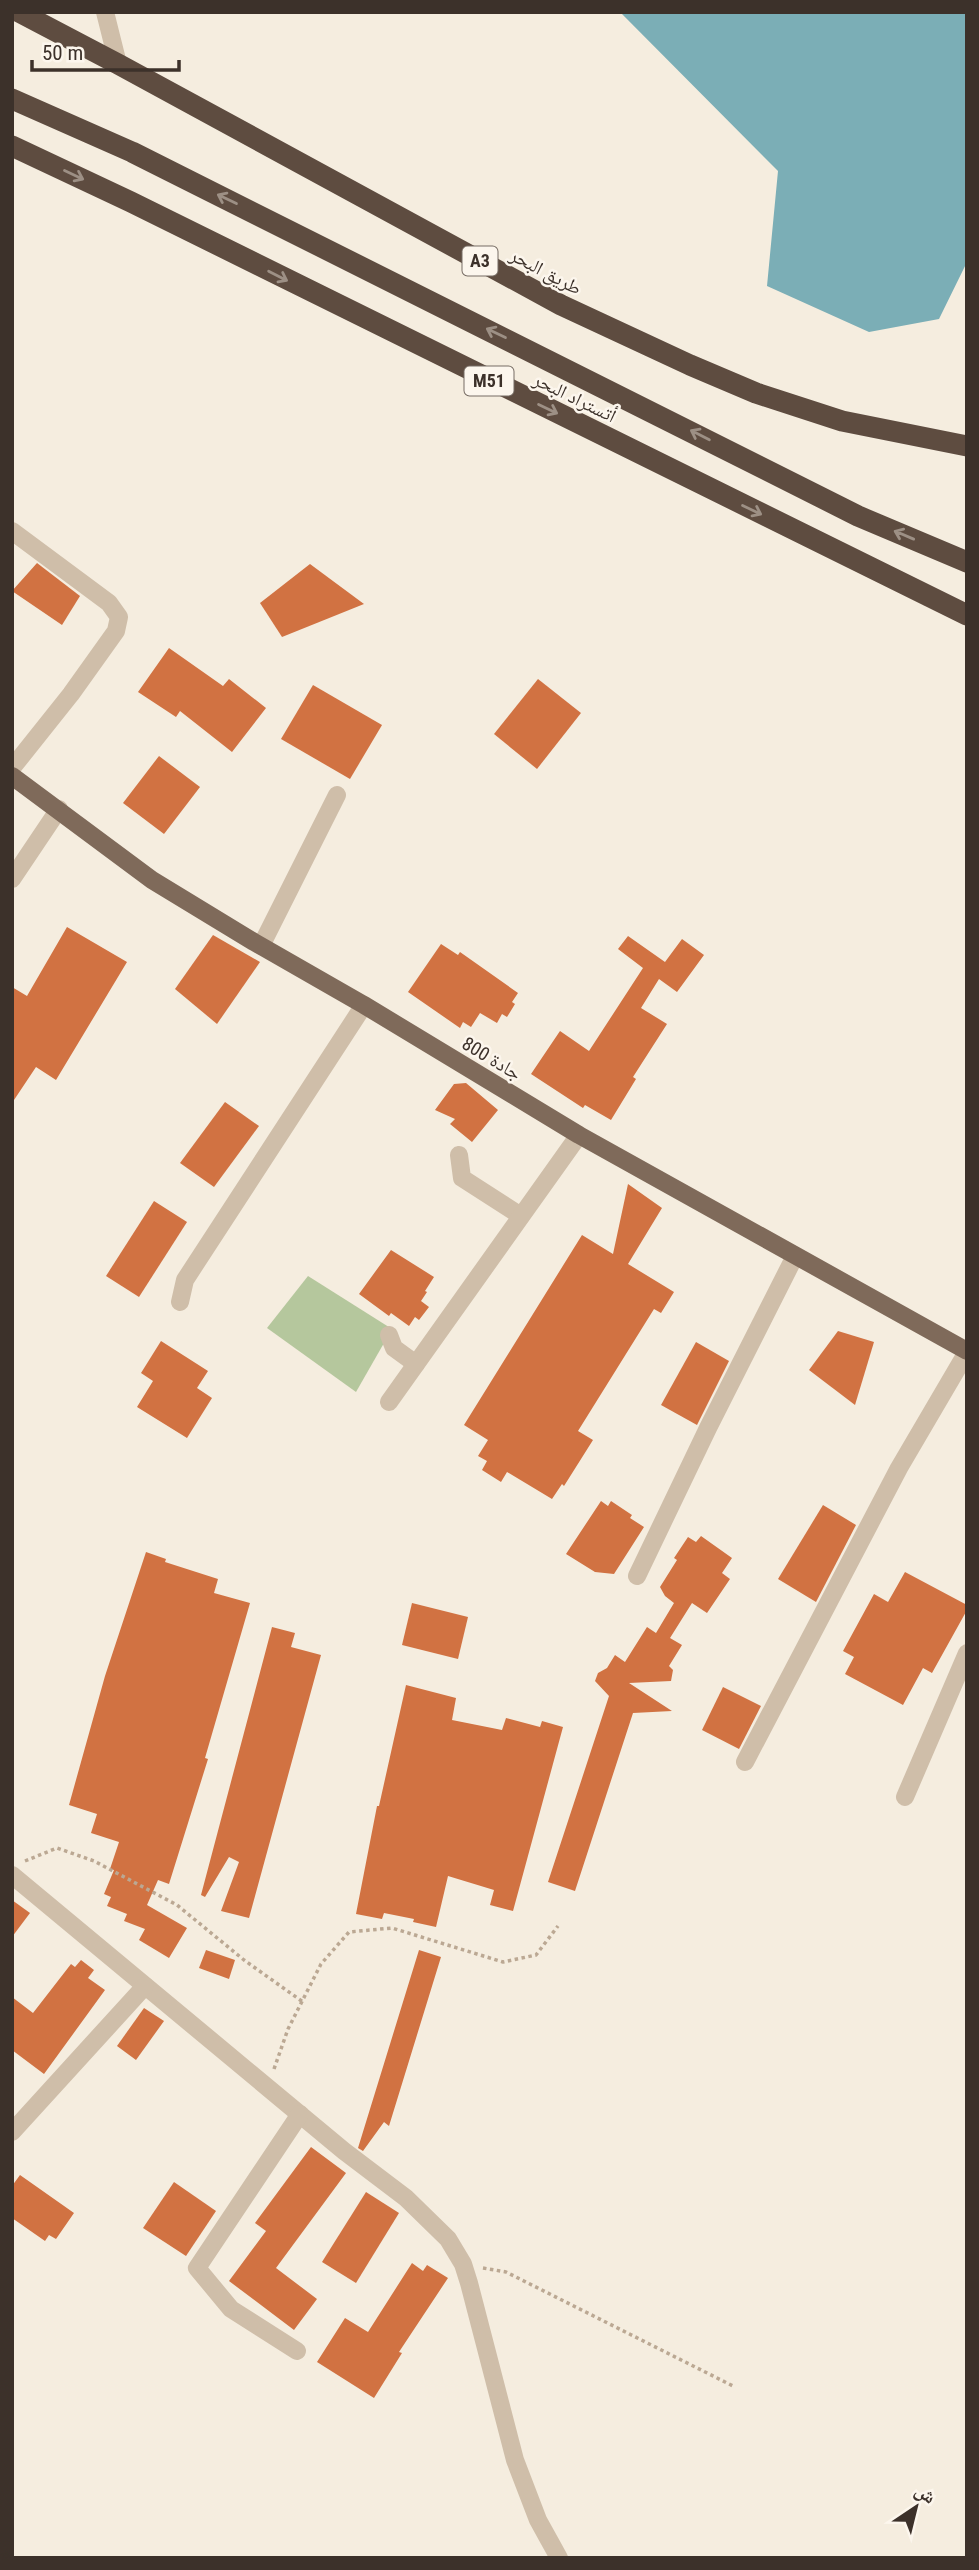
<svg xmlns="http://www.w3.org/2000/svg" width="979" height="2570" font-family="'Roboto Condensed','Noto Naskh Arabic',sans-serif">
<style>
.green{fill:#b5c79d}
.water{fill:#7baeb6}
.building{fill:#d17242}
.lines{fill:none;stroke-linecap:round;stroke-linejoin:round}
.path{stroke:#bba893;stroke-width:3.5;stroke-dasharray:3.5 3.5;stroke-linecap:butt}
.minor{stroke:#cfbea9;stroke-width:18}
.major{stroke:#7f6a5a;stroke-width:18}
.highway{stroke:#5e4c40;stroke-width:21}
.oneway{stroke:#9d9085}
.labels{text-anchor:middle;stroke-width:5;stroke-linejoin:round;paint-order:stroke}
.shield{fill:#fcf6ed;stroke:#766c64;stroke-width:2}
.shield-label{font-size:18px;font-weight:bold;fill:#3c312a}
.street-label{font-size:19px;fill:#3c312a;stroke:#fcf6ed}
</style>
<rect width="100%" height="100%" fill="#f5eddf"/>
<polygon class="green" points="308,1276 392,1329 356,1392 267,1328"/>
<polygon class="water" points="620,12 967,12 967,262 939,319 869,332 767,286 778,171"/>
<g class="building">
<polygon points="37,563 80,596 62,625 12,591"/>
<polygon points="310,564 364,604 282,637 260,603"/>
<polygon points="169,648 223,686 229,679 266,708 232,752 180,711 176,717 138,692"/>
<polygon points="538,679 581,713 537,769 494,734"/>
<polygon points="313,685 382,725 350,779 281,739"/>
<polygon points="159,756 200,787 164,834 123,803"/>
<polygon points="67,927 127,962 56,1080 36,1067 12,1103 12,987 27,996"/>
<polygon points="213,935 260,962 217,1024 175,989"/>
<polygon points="628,936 665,962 682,939 704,955 677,992 659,979 641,1008 667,1024 633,1077 636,1079 611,1120 585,1105 583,1108 531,1074 560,1031 589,1051 643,968 618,949"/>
<polygon points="441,944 458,955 460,952 518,993 512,1002 515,1004 507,1017 502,1014 497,1023 480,1013 471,1027 463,1022 460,1028 408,992"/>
<polygon points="466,1083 498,1110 472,1142 450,1124 455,1119 435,1110 454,1084"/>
<polygon points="225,1102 259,1126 214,1187 180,1163"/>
<polygon points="628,1184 662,1208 628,1264 674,1292 661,1313 654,1309 578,1431 593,1440 564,1486 562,1484 552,1499 507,1472 501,1482 482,1470 487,1461 478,1456 488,1440 464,1425 582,1235 613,1254"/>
<polygon points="154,1201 187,1222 139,1297 106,1276"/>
<polygon points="391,1250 434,1277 425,1291 427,1292 421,1301 429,1307 419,1320 415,1317 409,1326 391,1313 389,1316 359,1294"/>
<polygon points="838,1331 874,1342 855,1405 809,1370"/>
<polygon points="161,1341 208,1371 197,1388 212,1398 187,1438 137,1407 153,1381 141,1373"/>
<polygon points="696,1342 729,1361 697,1425 661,1405"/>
<polygon points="601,1501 608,1506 611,1501 632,1515 630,1518 644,1527 614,1574 595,1572 566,1554"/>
<polygon points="823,1505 856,1525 816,1602 778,1579"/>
<polygon points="701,1536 732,1558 722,1573 730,1579 707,1613 692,1603 670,1638 682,1645 669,1666 673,1670 671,1681 629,1683 672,1711 633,1713 575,1891 548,1882 609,1696 595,1681 598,1673 607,1668 615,1655 625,1662 647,1627 656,1633 674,1603 665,1596 660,1587 677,1560 674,1558 688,1537 696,1542"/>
<polygon points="146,1552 166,1559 165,1562 218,1579 214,1593 250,1603 205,1758 208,1759 169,1884 158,1880 147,1905 187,1928 169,1958 139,1940 145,1929 124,1921 127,1914 107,1906 111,1897 104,1894 114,1870 110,1869 119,1842 91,1833 97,1814 69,1805 105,1676"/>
<polygon points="905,1572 967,1605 967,1610 932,1673 923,1668 903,1705 845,1674 854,1657 843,1651 874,1594 888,1602"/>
<polygon points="412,1603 468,1617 458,1659 402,1645"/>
<polygon points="272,1627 295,1633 291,1647 321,1655 249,1918 221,1911 239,1862 229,1857 205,1897 201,1895"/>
<polygon points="406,1685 456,1698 452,1720 502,1730 506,1718 540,1727 542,1721 563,1727 513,1911 490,1905 494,1890 448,1876 436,1927 413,1922 414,1919 384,1913 382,1919 356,1914 377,1806 379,1806"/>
<polygon points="723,1687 761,1706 739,1749 702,1730"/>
<polygon points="12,1900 30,1913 12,1937"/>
<polygon points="206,1950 235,1960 229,1979 199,1968"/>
<polygon points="419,1950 441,1957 389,2126 384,2122 363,2151 358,2148"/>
<polygon points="81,1960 94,1970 88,1978 105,1990 44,2074 12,2050 12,1997 33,2013 71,1964 75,1967"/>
<polygon points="144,2008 164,2021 136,2060 117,2046"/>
<polygon points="311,2147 346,2173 276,2268 317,2299 294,2330 229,2281 266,2231 255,2223"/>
<polygon points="20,2175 74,2213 56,2239 49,2235 45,2241 12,2218 12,2186"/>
<polygon points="174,2182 216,2211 186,2256 143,2228"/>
<polygon points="366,2192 399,2213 356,2283 322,2262"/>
<polygon points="412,2263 423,2271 427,2265 448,2278 399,2352 402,2353 374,2398 317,2362 345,2318 368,2332"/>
</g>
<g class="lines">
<g class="path">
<polyline points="25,1861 57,1848 94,1861 177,1905 244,1960 303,2002"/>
<polyline points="274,2069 288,2029 321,1964 349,1932 392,1928 503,1962 536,1955 558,1926"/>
<polyline points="483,2268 506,2272 735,2387"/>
</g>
<g class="minor">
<polyline points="105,12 118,64"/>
<polyline points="12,531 109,603 119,617 116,631 71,694 12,768"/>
<polyline points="12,879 59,809"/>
<polyline points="261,946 337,795"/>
<polyline points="459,1155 462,1178 521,1216"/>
<polyline points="180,1302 185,1280 364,1005"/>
<polyline points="389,1335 394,1348 416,1364"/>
<polyline points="389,1402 579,1135"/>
<polyline points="637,1576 708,1428 795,1256"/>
<polyline points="745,1762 899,1468 967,1352"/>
<polyline points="905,1797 967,1653"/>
<polyline points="12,1875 344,2151 406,2198 448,2239 463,2264 469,2283 515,2460 538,2520 559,2558"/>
<polyline points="12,2132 145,1986"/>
<polyline points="297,2351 231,2309 197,2268 300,2114"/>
</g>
<polyline class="major" points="12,776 152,880 254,942 364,1005 579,1135 967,1351"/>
<g class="highway">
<polyline points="19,12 118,64 561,305 690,365 756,393 842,421 967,446"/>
<polyline points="12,99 132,152 858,516 967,562"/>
<polyline points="12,146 131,202 967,615"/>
</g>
</g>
<defs><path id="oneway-shaft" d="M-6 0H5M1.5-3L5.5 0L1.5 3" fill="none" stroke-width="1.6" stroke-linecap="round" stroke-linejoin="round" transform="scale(1.75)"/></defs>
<g class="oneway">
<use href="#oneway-shaft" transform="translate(74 175) rotate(25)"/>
<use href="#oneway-shaft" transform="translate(227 199) rotate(-154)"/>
<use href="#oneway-shaft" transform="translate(278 276) rotate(27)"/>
<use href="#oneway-shaft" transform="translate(496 333) rotate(-154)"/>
<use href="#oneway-shaft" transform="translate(548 409) rotate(26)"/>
<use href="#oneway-shaft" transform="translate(700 435) rotate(-153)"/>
<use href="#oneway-shaft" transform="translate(752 510) rotate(26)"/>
<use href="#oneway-shaft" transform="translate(904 535) rotate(-157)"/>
</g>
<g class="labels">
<g class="shield">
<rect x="462.5" y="246.5" width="35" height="29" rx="5"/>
<rect x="464.5" y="366.5" width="49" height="29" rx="5"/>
</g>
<g class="shield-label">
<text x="480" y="267">A3</text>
<text x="489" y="387">M51</text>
</g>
<g class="street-label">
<text transform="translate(546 271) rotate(28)" y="7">طريق البحر</text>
<text transform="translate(575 397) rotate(26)" y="7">أتستراد البحر</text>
<text transform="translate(492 1058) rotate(31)" y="7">جادة 800</text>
</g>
</g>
<rect width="979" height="2570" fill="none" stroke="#3c312a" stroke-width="28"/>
<g transform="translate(916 2507) rotate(35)" stroke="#fcf6ed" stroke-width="5" paint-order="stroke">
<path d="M0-5L12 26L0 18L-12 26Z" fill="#3c312a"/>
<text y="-10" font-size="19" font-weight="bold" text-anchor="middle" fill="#3c312a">ش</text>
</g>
<path d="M32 60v10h147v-10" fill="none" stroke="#3c312a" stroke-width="3.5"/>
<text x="42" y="60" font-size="21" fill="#3c312a" stroke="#fcf6ed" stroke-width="5" paint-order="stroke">50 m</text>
</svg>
